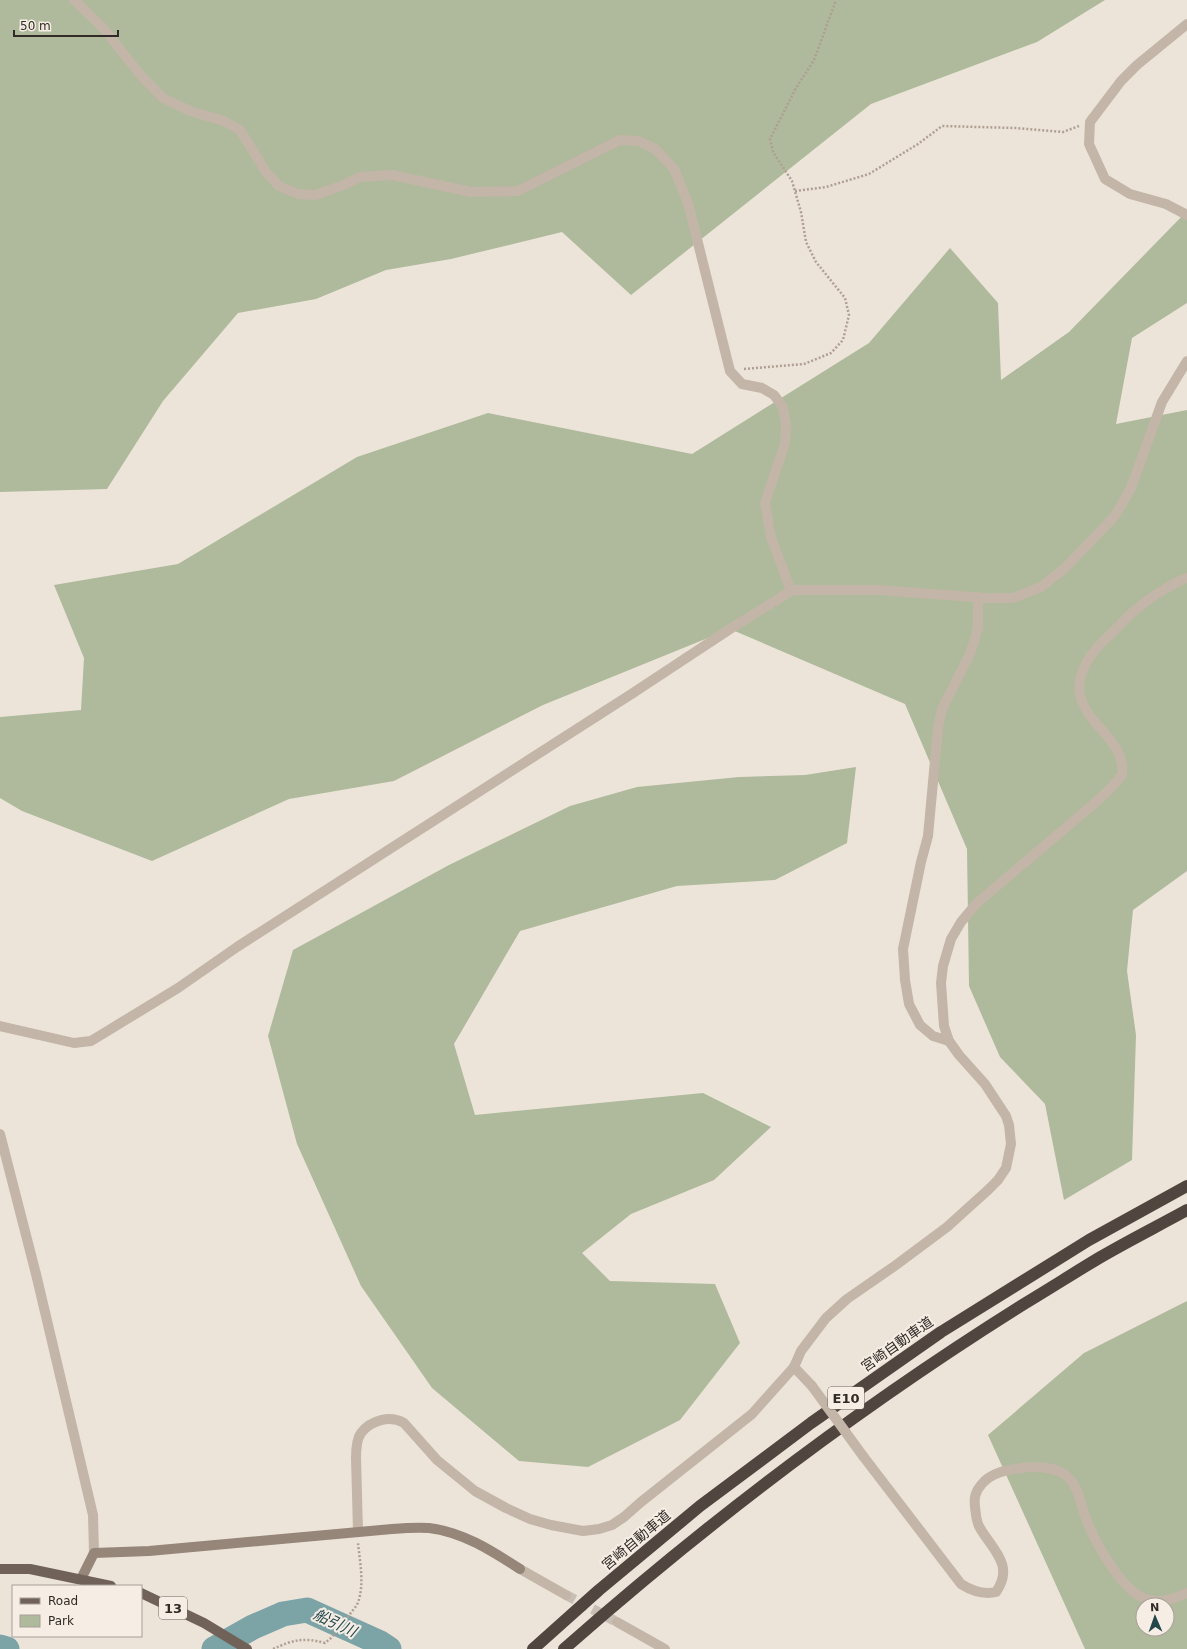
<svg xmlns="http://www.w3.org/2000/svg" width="1187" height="1649" font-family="'DejaVu Sans','Noto Sans JP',sans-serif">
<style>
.green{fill:#aeba9b;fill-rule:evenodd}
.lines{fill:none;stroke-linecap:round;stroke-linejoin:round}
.river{stroke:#7ca3a6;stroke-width:25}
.street-tunnel{stroke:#c7bfb5;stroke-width:10;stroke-dasharray:10 5;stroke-linecap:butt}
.path{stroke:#af9f92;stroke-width:2.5;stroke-dasharray:2 2;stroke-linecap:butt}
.street{stroke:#c3b5a7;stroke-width:10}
.secondary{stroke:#968579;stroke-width:10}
.primary{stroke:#716259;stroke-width:10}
.highway{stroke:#51453f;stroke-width:12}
.street-bridge{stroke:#c3b5a7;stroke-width:10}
.labels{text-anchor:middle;stroke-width:4;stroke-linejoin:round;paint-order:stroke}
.shield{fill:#f6eee5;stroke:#6c655f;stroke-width:1}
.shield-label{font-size:13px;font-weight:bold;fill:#312a26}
.street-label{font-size:14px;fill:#312a26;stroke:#f6eee5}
.water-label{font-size:15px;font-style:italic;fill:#22484c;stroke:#f6eee5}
</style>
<rect width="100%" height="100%" fill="#ede4d9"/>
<g class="green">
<polygon points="0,0 1105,0 1037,42 871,104 631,295 562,232 451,259 386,270 316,299 238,313 163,401 107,489 0,492"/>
<polygon points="1187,211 1187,303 1132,338 1116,424 1187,410 1187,871 1133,910 1127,971 1136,1035 1132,1160 1064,1200 1045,1104 1000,1057 969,986 967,849 905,704 730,629 543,705 394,781 289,799 152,861 22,811 0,798 0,717 81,710 84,658 54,585 178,564 357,457 488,413 692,454 869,343 950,248 998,303 1001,380 1069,332"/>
<polygon points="856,767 847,843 775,880 677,886 520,931 454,1044 475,1115 703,1093 771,1127 714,1180 631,1214 582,1253 610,1281 715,1284 740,1343 680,1420 588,1467 519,1461 432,1388 361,1286 297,1144 268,1036 293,950 449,865 570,806 637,787 739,777 805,775"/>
<path d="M 1187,1301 L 1187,1649 L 1085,1649 L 988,1435 L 1084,1353 ZM 1143,1605 L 1167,1605 L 1167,1629 L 1143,1629 Z"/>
</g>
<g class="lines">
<g class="river">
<polyline points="0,1647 7,1649"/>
<polyline points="214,1649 253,1627 283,1614 307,1610 380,1643 389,1649"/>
</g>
<polyline class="street-tunnel" points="566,1595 617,1622"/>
<g class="path">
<polyline points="795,191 826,187 869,174 918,144 942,126 1015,128 1063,132 1079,126"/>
<polyline points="744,369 804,364 831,353 843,340 849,315 845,298 816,262 806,242 801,212 792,181 773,152 770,139 796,88 814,60 836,0"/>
<path d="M 273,1649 C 293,1640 303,1637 325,1643 L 331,1638 L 357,1605 C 365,1586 360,1563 358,1543"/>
</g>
<g class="street">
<polyline points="74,0 104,29 142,77 163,98 190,111 224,121 240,130 266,172 279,186 298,194 315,195 344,185 360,177 392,175 471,192 518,191 620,140 639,141 655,149 674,169 688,203 730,371 742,384 762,388 774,395 783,407 786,425 785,443 765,503 771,537 791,591"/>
<polyline points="1187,24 1137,65 1121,81 1090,122 1089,144 1105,179 1130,194 1166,204 1187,215"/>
<polyline points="0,1026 74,1043 91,1041 178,988 237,947 633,693 730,629 791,591 795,590 879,590 985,598 1013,598 1041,587 1065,568 1115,516 1131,488 1162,402 1187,361"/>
<polyline points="949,1041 933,1036 920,1025 909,1004 905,980 903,949 921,862 928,836 938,728 942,709 970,654 978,628 978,597"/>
<polyline points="0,1134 36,1274 93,1515 94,1553"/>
<polyline points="794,1367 812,1386"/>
<path d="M 863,1456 L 961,1584 C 972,1591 983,1595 996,1592 C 1015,1565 992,1549 980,1528 C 976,1522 976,1514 975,1507 C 974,1498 975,1492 981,1485 C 991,1472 1007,1470 1022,1468 C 1035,1466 1058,1467 1068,1477 C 1080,1489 1081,1507 1087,1521 C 1096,1544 1124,1595 1149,1600 C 1163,1603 1175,1598 1187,1593"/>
<path d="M 358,1531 L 356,1458 C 356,1451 356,1440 361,1433 C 371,1420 390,1415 404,1423 L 437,1460 L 475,1491 L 506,1508 L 530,1519 L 551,1525 L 583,1531 L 599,1529 L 612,1525 L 624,1517 L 641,1502 L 752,1414 L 794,1367 L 801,1351 L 826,1318 L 847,1299 L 896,1265 L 947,1227 L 988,1190 L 998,1180 L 1006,1168 L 1011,1144 L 1009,1125 L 1006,1116 L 985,1084 L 959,1055 L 949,1041 L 944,1026 L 941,983 L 943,966 L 951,939 L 961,922 L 977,903 L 1089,808 L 1107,792 L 1122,775 C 1126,744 1094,729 1083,704 C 1079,696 1078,684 1081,675 C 1087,656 1100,644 1114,631 C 1120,625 1126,618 1133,612 C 1146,600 1171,584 1187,578"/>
<polyline points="520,1569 566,1595"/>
<polyline points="617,1622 665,1649"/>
</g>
<path class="secondary" d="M 81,1579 L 94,1553 L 149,1551 L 392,1529 C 404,1528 417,1527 429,1528 C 463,1532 492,1551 520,1569"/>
<g class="primary">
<polyline points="0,1569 30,1569 111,1586"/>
<polyline points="141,1593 204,1623 247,1649"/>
</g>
<g class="highway">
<polyline points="533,1649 599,1590 700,1506 811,1423 941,1332 1089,1240 1187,1186"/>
<path d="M 564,1649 C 708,1522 861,1406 1024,1304 C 1049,1289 1074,1273 1099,1258 C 1128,1241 1158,1226 1187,1210"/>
</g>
<polyline class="street-bridge" points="812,1386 863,1456"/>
</g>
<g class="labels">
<g class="shield">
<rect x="828" y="1387" width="36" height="22" rx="3"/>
<rect x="159" y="1597" width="28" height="22" rx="3"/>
</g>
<g class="shield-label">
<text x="846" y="1403">E10</text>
<text x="173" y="1613">13</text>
</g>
<g class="street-label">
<text transform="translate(897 1344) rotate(-35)" y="5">宮崎自動車道</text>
<text transform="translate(636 1540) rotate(-40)" y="5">宮崎自動車道</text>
</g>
<g class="water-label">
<text transform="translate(335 1623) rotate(25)" y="5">船引川</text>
</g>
</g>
<rect x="12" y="1585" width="130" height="52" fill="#f6eee5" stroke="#a7a099"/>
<rect x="20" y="1598" width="20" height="6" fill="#716259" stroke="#a7a099"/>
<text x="48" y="1605" font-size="12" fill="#312a26">Road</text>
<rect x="20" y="1615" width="20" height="12" fill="#aeba9b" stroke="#a7a099"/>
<text x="48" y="1625" font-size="12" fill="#312a26">Park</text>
<g transform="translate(1155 1617) rotate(358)"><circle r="19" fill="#f6eee5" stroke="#a7a099"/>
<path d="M0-3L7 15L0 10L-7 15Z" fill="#22484c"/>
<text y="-6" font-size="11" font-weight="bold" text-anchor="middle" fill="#312a26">N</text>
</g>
<path d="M14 30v6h104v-6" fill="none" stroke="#312a26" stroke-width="2"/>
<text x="20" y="30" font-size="12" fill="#312a26" stroke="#f6eee5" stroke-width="3" paint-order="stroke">50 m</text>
</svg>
